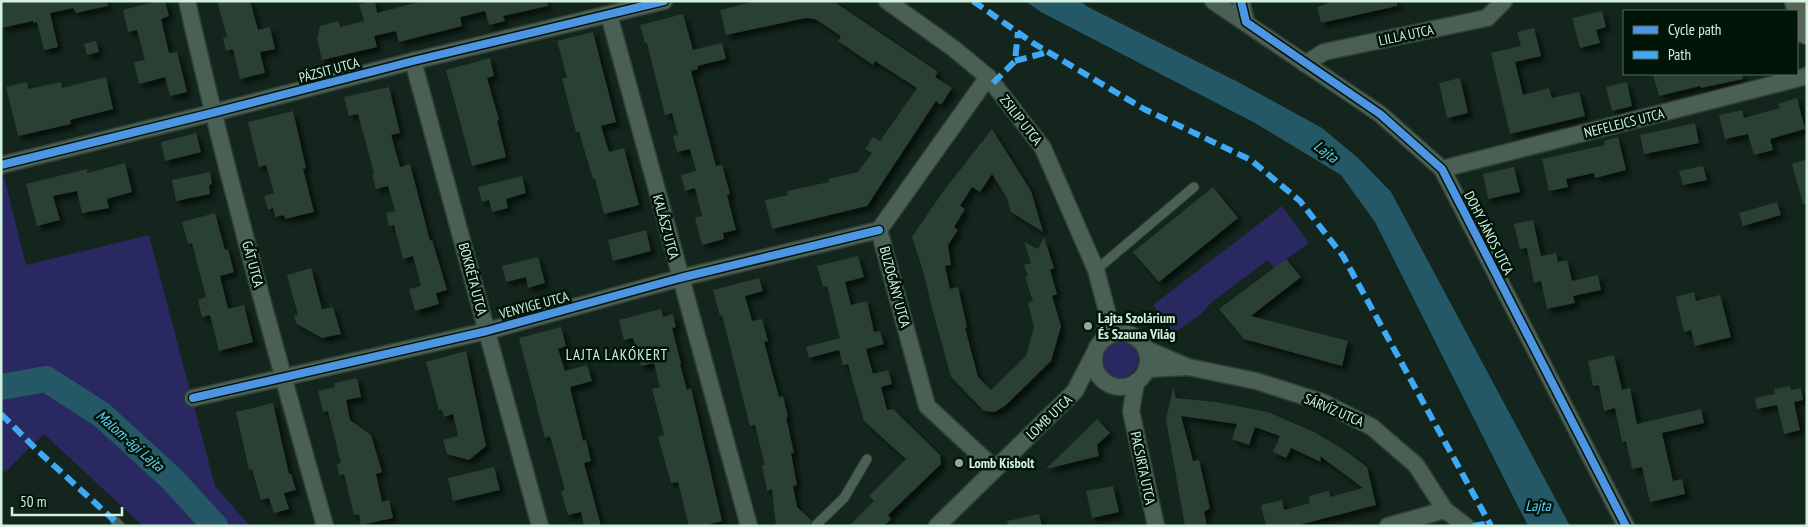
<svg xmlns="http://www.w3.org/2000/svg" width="1808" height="527" font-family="'PT Sans Narrow',sans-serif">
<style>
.green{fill:#292861}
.water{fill:#255866}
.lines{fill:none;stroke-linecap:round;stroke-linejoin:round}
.river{stroke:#255866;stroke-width:26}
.building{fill:#2a3f35;filter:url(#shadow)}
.lane-casing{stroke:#303f37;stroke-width:11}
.street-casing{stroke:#303f37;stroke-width:19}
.primary-casing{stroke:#303f37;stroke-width:29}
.lane{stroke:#4b6055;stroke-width:9}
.street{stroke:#4b6055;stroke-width:16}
.primary{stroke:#5a6358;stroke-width:26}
.quiet{stroke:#3fa9f5;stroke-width:6;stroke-dasharray:12 6;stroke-linecap:butt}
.cycleway-casing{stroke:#001408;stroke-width:11}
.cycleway{stroke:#4d94e3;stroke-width:8}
.poi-dot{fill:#8faa9b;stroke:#001408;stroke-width:2}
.labels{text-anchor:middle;stroke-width:5;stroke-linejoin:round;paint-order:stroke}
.street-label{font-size:14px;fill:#d2f1df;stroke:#001408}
.poi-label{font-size:14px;font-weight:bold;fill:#d2f1df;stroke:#001408;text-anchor:start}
.water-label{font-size:15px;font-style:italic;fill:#60d0f2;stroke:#001408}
.neighbourhood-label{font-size:15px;letter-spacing:1px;fill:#d2f1df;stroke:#001408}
</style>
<defs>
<filter id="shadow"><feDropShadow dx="4.5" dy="4.5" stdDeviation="2.5" flood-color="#0009"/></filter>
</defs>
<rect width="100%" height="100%" fill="#13251c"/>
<g class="green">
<polygon points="1,172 3,172 26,265 149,235 215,486 250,526 143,526 44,434 5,472 1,469"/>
<polygon points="1282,206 1309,243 1274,268 1268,260 1213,301 1201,314 1174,333 1153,305"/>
<circle cx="1120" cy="359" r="18"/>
</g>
<polygon class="water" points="1025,1 1080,1 1088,7 1238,82 1322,128 1358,158 1391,192 1570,526 1528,526 1375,222 1341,175 1255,123 1041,12"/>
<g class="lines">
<polyline class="river" points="1,387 46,379 102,415 172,479 215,526"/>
</g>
<g class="building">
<polygon points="1,1 107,1 108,6 76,13 73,8 50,13 58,47 44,50 37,22 33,23 33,21 1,28"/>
<polygon points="157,1 165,1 169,16 161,19 169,53 177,52 187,92 170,96 165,77 139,84 134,62 145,60 137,30 128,32 123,10"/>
<polygon points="217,1 250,1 258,30 270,27 275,49 260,52 265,73 240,79 233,49 226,51 223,38 227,37"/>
<polygon points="370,1 375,1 377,13 423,1 547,1 548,6 503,16 505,21 489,25 485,11 460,17 462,26 399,42 396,31 374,36 377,47 322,60 317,39 320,26 339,21 340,27 364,21 359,4"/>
<polygon points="757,1 833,1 938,72 935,77 952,88 941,105 936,101 867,206 772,229 765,200 788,195 787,191 829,182 828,179 858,172 872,153 865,149 873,137 880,141 917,88 875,61 873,65 838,41 841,36 815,19 806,18 726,35 720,10"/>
<polygon points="1327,1 1397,1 1397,6 1321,23 1317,7 1327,4"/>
<polygon points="1602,11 1606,27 1596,30 1600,43 1580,48 1572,18"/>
<polygon points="683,14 693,50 722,43 726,59 697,66 698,69 691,71 716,166 722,165 730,194 727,195 736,230 723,233 724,239 702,245 695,218 702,216 695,188 685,191 681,175 696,171 690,149 677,152 673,136 678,135 672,113 665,115 647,43 645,43 640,25"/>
<polygon points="1534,28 1541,56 1515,62 1523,95 1549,88 1552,98 1579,92 1585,116 1510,134 1491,53 1521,46 1517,32"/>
<polygon points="593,32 616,122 601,126 609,152 624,148 639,205 604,214 595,179 593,179 579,132 576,132 562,79 567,77 557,41"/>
<polygon points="96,41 99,52 87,55 84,44"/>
<polygon points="490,58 494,76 487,78 499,120 497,121 506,157 472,166 446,70"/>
<polygon points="1653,74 1742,74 1743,79 1701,88 1700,86 1659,96"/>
<polygon points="106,77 113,109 70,120 71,124 18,136 6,87 27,82 28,89 61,82 62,88"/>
<polygon points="1460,78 1468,113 1447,118 1439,83"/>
<polygon points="1627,82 1632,106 1612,111 1606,87"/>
<polygon points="389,87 400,133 391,135 400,167 410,164 430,241 432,240 447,290 436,293 439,304 415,311 409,289 421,286 413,256 403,259 394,225 389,226 386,213 395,211 388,186 376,189 372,174 374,173 358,114 349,116 344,97"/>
<polygon points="1797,98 1805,129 1770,139 1773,150 1754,155 1748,134 1725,139 1719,115 1742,110 1744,118 1780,108 1778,104"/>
<polygon points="293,111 306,168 303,169 314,212 285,219 284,215 275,217 273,208 268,210 264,196 274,193 266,165 259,167 248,122"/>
<polygon points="1695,123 1699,143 1644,154 1640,135"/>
<polygon points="992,129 1031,191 1043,232 1011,212 1007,198 992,174 980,192 972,187 960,206 965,209 954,227 958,230 948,245 951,265 945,266 950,289 958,287 967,327 965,328 978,377 991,390 1026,356 1034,327 1028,303 1033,301 1025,277 1028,276 1024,265 1031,263 1024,242 1038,249 1044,237 1054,268 1050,270 1057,294 1052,296 1061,326 1051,361 1006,405 995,412 984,411 951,377 933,312 923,271 912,237 942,193"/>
<polygon points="196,133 201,152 165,161 161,142"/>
<polygon points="1618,137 1626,170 1595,178 1594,173 1566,179 1568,187 1549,191 1542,159 1605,145 1604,141"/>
<polygon points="1807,159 1807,203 1803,204 1792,164"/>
<polygon points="125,163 132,192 107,199 109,208 82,213 77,191 53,196 60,220 37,226 26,184 87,169 87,173"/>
<polygon points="1703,166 1707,180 1683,185 1679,171"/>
<polygon points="1514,167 1520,192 1488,199 1483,174"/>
<polygon points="210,172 212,184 209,185 210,194 176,201 172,180"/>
<polygon points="522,176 526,193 506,199 508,208 492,212 489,200 482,202 478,187"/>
<polygon points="1213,187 1238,218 1159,282 1133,252"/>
<polygon points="1777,202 1781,215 1743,226 1739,213"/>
<polygon points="215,213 225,250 228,249 234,272 220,276 228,309 244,305 253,342 219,351 210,315 202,317 198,300 206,297 192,243 188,244 182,222"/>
<polygon points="1533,220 1541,256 1556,253 1558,262 1567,260 1572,281 1598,275 1601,290 1573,296 1575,303 1547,309 1541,281 1534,283 1527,248 1520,249 1514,224"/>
<polygon points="646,230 651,251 613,261 608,240"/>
<polygon points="858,256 864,277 845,282 851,305 867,301 874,332 880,331 884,344 866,349 873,374 888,370 892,384 881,387 887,410 893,409 940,455 941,464 888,515 891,519 884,526 849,526 874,501 869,496 906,459 864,421 848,364 843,365 839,350 809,358 806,347 840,338 827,286 823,287 817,266"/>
<polygon points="538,257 545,283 528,288 526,277 506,282 502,266"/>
<polygon points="1286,259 1301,277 1251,316 1348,341 1342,366 1244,339 1219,309"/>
<polygon points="311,268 322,309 333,307 341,334 322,338 297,324 294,316 298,315 287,275"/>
<polygon points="759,278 763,291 745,296 752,321 762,319 768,341 764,342 779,397 783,396 788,417 786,417 794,453 791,453 797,485 793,486 797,507 812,521 810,526 776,526 772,489 767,491 762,465 765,465 755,425 750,426 722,315 720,316 713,290"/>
<polygon points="1694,292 1696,301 1720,295 1731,337 1695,346 1691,330 1684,332 1676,297"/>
<polygon points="661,309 663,317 673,314 676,327 672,328 681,364 680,364 687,390 691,388 722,521 703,526 689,526 678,482 671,483 658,437 664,435 652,389 660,387 654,363 641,366 633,338 624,340 619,320"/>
<polygon points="561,327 566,346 558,349 565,371 587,365 592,381 570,387 583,441 586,440 591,461 584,463 601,526 584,526 581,512 568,515 561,491 565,490 550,436 545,438 519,338"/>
<polygon points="466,351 486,446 469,460 447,454 443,440 458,436 453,414 444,417 442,410 439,410 426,362"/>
<polygon points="1614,355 1622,390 1630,388 1637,424 1701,409 1704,423 1662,433 1673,481 1682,479 1685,494 1650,502 1642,467 1632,469 1626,441 1622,442 1615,408 1604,411 1599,385 1593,386 1588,361"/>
<polygon points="357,378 361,397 346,400 350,420 371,435 382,472 376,474 382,502 389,500 393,518 361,525 359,514 354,515 344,474 339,476 337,464 341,463 328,411 323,412 318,391 335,387 334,383"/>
<polygon points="1790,386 1791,390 1801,388 1803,400 1794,402 1800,430 1784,434 1777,405 1757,409 1755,398 1775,394 1774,389"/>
<polygon points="1173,388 1176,398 1216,402 1268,412 1314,432 1343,449 1367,467 1376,505 1295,526 1266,526 1261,505 1282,500 1284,510 1310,503 1309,496 1329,491 1330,497 1363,488 1320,456 1321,462 1291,448 1286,458 1273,452 1280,436 1255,427 1249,445 1232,439 1237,424 1181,416 1193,461 1199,460 1210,508 1204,512 1207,526 1185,526 1166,420"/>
<polygon points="273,403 289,474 291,474 296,490 284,493 289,509 274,513 269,498 261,500 252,469 249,470 236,412"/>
<polygon points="1097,419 1110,433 1097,445 1099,456 1046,469"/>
<polygon points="494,467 500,490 453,501 448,478"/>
<polygon points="1113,486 1119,512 1092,518 1086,491"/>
<polygon points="1039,514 1042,526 1008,526 1007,521"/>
</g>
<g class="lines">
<g class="lane-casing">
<g id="lane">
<polyline points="1096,270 1194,187"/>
<polyline points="115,521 120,526"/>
<polyline points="816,525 844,498 867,459"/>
</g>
</g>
<g class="street-casing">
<g id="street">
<path d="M 187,1 C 227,178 276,352 325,526"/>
<polyline points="887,1 953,48 988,77 1043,148 1096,270 1107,311 1105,337"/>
<polyline points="1213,1 1380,114 1442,169 1626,526"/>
<polyline points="1241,1 1246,22"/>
<polyline points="609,15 749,526"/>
<polyline points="413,61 540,526"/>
<polyline points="1305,64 1324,52 1487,18 1504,1"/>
<polyline points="988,77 879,230 927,406 995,469"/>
<polyline points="1,165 212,113 413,61 664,1"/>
<polyline points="1442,169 1807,76"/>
<circle cx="1121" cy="360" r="27"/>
<polyline points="1146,349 1188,367 1146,369"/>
<polyline points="1188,367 1256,381 1322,402 1372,427 1416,465 1445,510 1466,526"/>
<polyline points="1136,382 1131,411 1156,526"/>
<polyline points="193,398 487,331 680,278 879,230"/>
<polyline points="937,526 1075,391 1094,354"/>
<polyline points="1388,526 1445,510"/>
</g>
</g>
<g class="primary-casing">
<polyline id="primary" points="1798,1 1807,31"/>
</g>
<use href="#lane" class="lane"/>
<use href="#street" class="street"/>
<use href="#primary" class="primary"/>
<g class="quiet">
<polyline points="973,1 1033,43 1144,109 1251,160 1300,201 1343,256 1491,526"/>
<polyline points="1015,61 1048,52"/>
<polyline points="993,83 1015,61 1018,32"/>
<polyline points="1,414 38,451 115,521"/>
<polyline points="1473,526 1490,523"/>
</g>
<g class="cycleway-casing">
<g id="cycleway">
<polyline points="1241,1 1246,22 1380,114 1442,169 1626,526"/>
<polyline points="1,165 212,113 413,61 664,1"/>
<polyline points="193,398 487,331 680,278 879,230"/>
</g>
</g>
<use href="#cycleway" class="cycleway"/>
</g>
<g class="poi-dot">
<circle cx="1088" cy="326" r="5"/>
<circle cx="959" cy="463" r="5"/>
</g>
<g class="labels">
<g class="street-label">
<text transform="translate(1406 35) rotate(-12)" y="5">LILLA UTCA</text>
<text transform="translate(329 70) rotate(-15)" y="5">PÁZSIT UTCA</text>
<text transform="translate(1021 120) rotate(52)" y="5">ZSILIP UTCA</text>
<text transform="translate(1624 123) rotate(-14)" y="5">NEFELEJCS UTCA</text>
<text transform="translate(666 227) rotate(75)" y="5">KALÁSZ UTCA</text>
<text transform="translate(1489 233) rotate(63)" y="5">DOHY JÁNOS UTCA</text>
<text transform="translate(253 264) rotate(75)" y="5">GÁT UTCA</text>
<text transform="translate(473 279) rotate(75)" y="5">BOKRÉTA UTCA</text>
<text transform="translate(895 287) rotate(75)" y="5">BUZOGÁNY UTCA</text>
<text transform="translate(534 305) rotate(-15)" y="5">VENYIGE UTCA</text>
<text transform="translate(1334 410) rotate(23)" y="5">SÁRVÍZ UTCA</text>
<text transform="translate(1049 417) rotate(-44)" y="5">LOMB UTCA</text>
<text transform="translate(1143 468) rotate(78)" y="5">PACSIRTA UTCA</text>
</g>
<g class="poi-label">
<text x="1098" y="323">Lajta Szolárium<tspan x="1098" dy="16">És Szauna Világ</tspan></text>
<text x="969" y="468">Lomb Kisbolt</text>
</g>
<g class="water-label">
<text transform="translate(1326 152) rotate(37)" y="5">Lajta</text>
<text transform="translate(130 441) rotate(41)" y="5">Malom-ági Lajta</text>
<text x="1538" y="511">Lajta</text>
</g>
<g class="neighbourhood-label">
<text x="617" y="360">LAJTA LAKÓKERT</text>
</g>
</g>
<rect width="1808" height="527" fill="none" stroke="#d2f1df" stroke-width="5"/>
<rect x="1623" y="10" width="175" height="65" fill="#001408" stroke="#546c5e"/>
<rect x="1633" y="26" width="25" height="8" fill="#4d94e3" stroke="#546c5e"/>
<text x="1668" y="35" font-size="15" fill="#d2f1df">Cycle path</text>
<rect x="1633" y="51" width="25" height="8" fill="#3fa9f5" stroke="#546c5e"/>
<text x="1668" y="60" font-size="15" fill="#d2f1df">Path</text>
<path d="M12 507v8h110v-8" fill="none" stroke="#d2f1df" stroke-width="2.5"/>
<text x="20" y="507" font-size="15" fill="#d2f1df" stroke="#001408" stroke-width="4" paint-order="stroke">50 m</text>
</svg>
